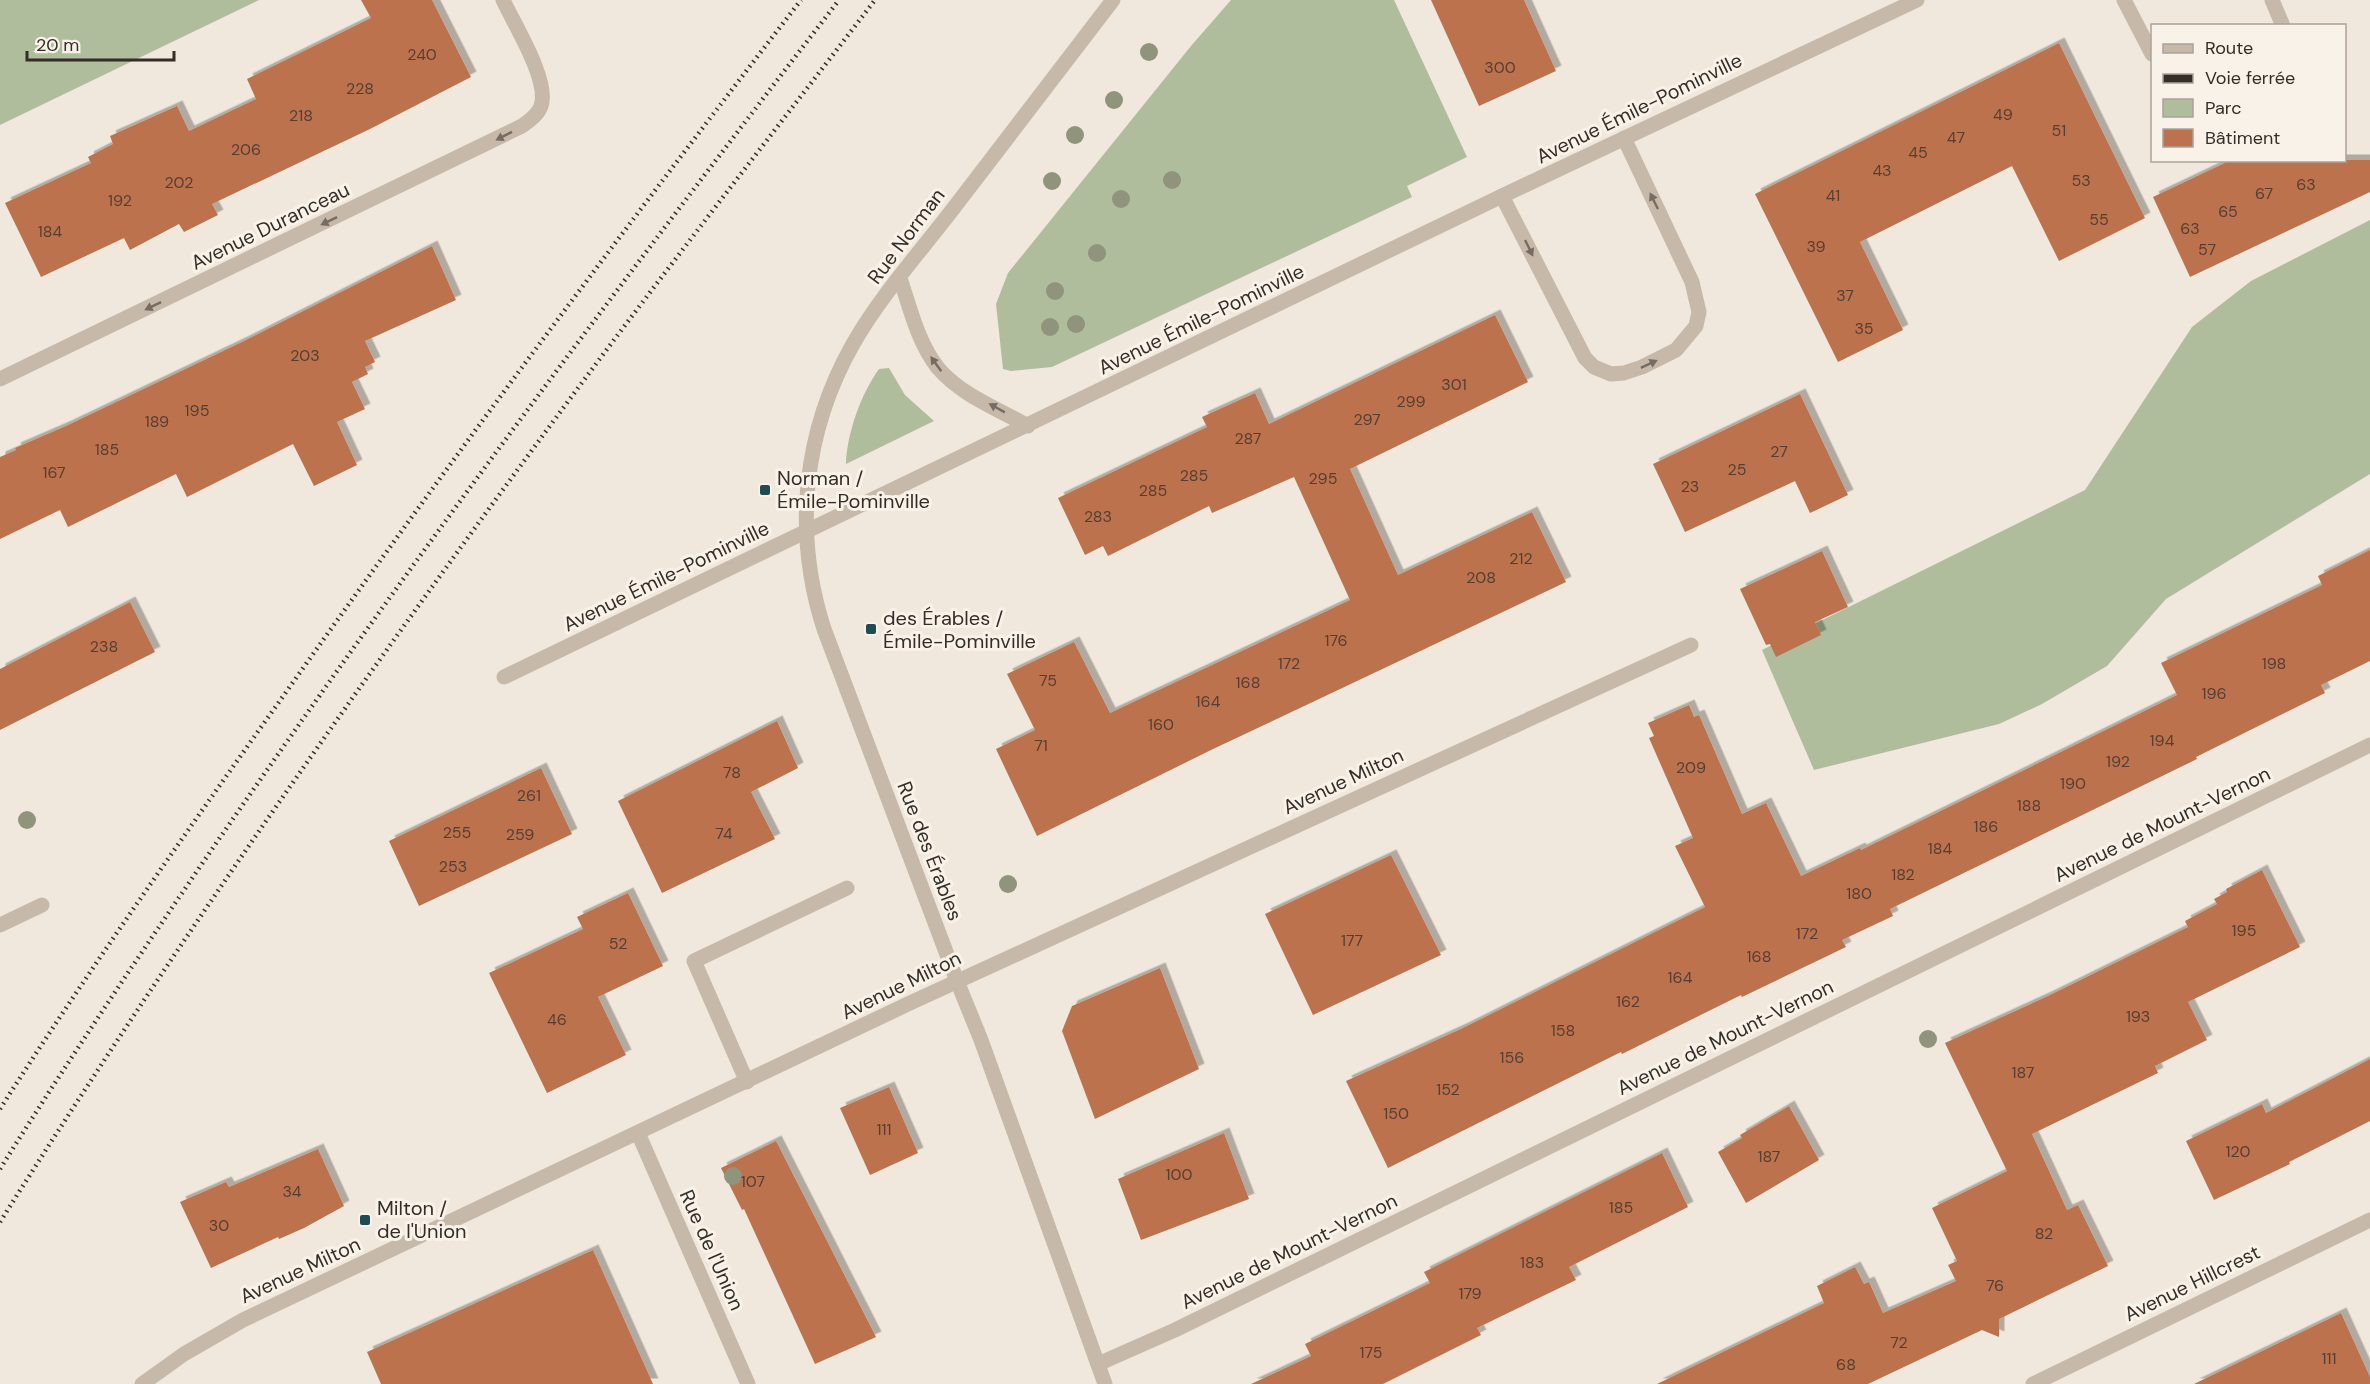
<svg xmlns="http://www.w3.org/2000/svg" width="2370" height="1384" font-family="'DM Sans',sans-serif">
<style>
.green{fill:#b0bd9d}
.building{fill:#bc724e;filter:url(#shadow)}
.lines{fill:none;stroke-linecap:round;stroke-linejoin:round}
.minor{stroke:#c7b9a9;stroke-width:15}
.rail{stroke:#342d28;stroke-width:4.5;stroke-dasharray:1.5 4.5;stroke-linecap:butt}
.tree{fill:#90947c}
.oneway{fill:#766c62}
.poi-dot{fill:#214b52;stroke:#f8f2e8;stroke-width:2}
.labels{text-anchor:middle;stroke-width:6;stroke-linejoin:round;paint-order:stroke}
.number-label{font-size:16px;fill:#563e32}
.street-label{font-size:20px;fill:#342d28;stroke:#f8f2e8}
.poi-label{font-size:20px;fill:#342d28;stroke:#f8f2e8;text-anchor:start}
</style>
<defs>
<filter id="shadow"><feDropShadow dx="5.5" dy="-5.5" stdDeviation="0" flood-color="#0004"/></filter>
</defs>
<rect width="100%" height="100%" fill="#f0e8dc"/>
<g class="green">
<polygon points="0,0 259,0 0,125"/>
<polygon points="1231,0 1394,0 1467,157 1407,186 1412,197 1052,367 1011,371 1003,369 996,304 1008,273 1191,46"/>
<polygon points="2370,220 2370,474 2166,599 2107,666 2042,704 1999,724 1814,770 1762,650 2085,490 2192,327 2251,281"/>
<path d="M 889,368 L 905,395 L 934,421 L 846,464 C 847,433 861,394 879,369 Z"/>
</g>
<g class="building">
<polygon points="361,0 432,0 471,77 370,129 212,204 218,215 184,232 179,224 130,250 124,238 41,277 5,203 91,163 88,157 113,144 110,136 177,106 189,131 256,99 247,79 371,18"/>
<polygon points="1431,0 1524,0 1556,71 1479,106"/>
<polygon points="2059,43 2145,218 2059,261 2012,166 1860,242 1903,330 1838,362 1755,194"/>
<polygon points="2231,160 2370,160 2370,192 2190,277 2153,197"/>
<polygon points="432,246 456,300 365,341 375,362 365,367 368,374 352,382 365,409 337,422 357,465 314,486 293,444 187,497 176,474 68,527 60,510 0,539 0,457 16,450 15,448 66,426 242,342"/>
<polygon points="1495,315 1528,382 1350,469 1398,575 1532,512 1566,582 1211,750 1037,836 996,749 1035,730 1007,674 1074,642 1110,713 1350,600 1294,477 1212,513 1209,506 1108,556 1103,546 1085,555 1058,498 1207,427 1202,417 1255,393 1269,424"/>
<polygon points="1800,394 1848,495 1810,513 1795,481 1685,532 1653,464"/>
<polygon points="2370,550 2370,661 2321,685 2325,693 2196,757 2197,759 1890,909 1893,916 1842,940 1846,947 1742,997 1741,995 1622,1054 1621,1052 1388,1168 1346,1081 1463,1028 1705,907 1675,846 1693,838 1649,738 1654,736 1648,723 1689,705 1694,717 1699,715 1742,814 1766,803 1801,876 1860,848 1861,850 2177,695 2161,663 2322,585 2318,576"/>
<polygon points="1822,551 1848,607 1815,622 1821,635 1776,657 1770,644 1766,645 1740,589"/>
<polygon points="130,602 155,652 0,730 0,669"/>
<polygon points="777,721 798,768 751,792 775,839 662,893 618,801"/>
<polygon points="541,768 572,834 419,906 389,841"/>
<polygon points="1391,855 1441,955 1313,1015 1265,914"/>
<polygon points="2262,870 2300,947 2188,1002 2207,1040 2155,1066 2158,1073 2032,1134 2067,1210 2078,1205 2108,1266 1999,1319 1999,1337 1982,1330 1868,1384 1657,1384 1824,1303 1817,1286 1855,1267 1864,1284 1869,1282 1883,1313 1956,1281 1948,1265 1957,1261 1932,1208 2007,1171 1945,1043 2048,996 2188,927 2185,921 2217,904 2214,899 2227,892 2226,889"/>
<polygon points="628,893 663,966 598,997 626,1055 547,1093 489,973 583,929 577,917"/>
<polygon points="1160,968 1199,1069 1095,1119 1062,1031 1072,1006"/>
<polygon points="2370,1059 2370,1121 2289,1162 2290,1164 2214,1200 2186,1141 2262,1104 2266,1113"/>
<polygon points="889,1087 918,1153 870,1175 840,1108"/>
<polygon points="1789,1106 1819,1160 1746,1203 1718,1152 1742,1138 1740,1135"/>
<polygon points="1224,1133 1249,1199 1141,1240 1118,1179"/>
<polygon points="776,1141 876,1337 815,1364 744,1209 742,1210 721,1168"/>
<polygon points="318,1149 344,1206 304,1228 279,1239 278,1237 211,1268 180,1202 226,1182 229,1187"/>
<polygon points="1662,1153 1688,1207 1569,1267 1576,1280 1477,1328 1481,1335 1383,1384 1251,1384 1311,1356 1305,1344 1430,1283 1424,1272"/>
<polygon points="593,1250 653,1384 381,1384 367,1352"/>
<polygon points="2341,1313 2370,1377 2370,1384 2194,1384"/>
</g>
<g class="lines">
<g class="minor">
<polyline points="2124,0 2152,54"/>
<polyline points="2272,0 2283,26"/>
<polyline points="1502,196 1585,358 1594,367 1611,374 1624,373 1642,367 1676,350 1696,326 1699,312 1692,282 1624,138"/>
<path d="M 900,278 C 910,308 918,343 938,368 C 961,395 998,409 1028,426"/>
<path d="M 0,379 L 522,126 C 529,121 538,115 541,106 C 550,81 514,24 503,0"/>
<polyline points="504,677 1502,196 1917,0"/>
<polyline points="0,925 42,905"/>
<polyline points="747,1082 694,961 847,888"/>
<polyline points="638,1133 748,1384"/>
<polyline points="1098,1364 1175,1330 2370,745"/>
<polyline points="142,1384 184,1354 243,1320 910,1003 1691,645"/>
<path d="M 1105,1384 L 981,1040 L 957,981 L 824,629 C 793,533 803,432 853,344 C 881,295 921,251 956,205 C 1008,137 1061,68 1113,0"/>
<polyline points="2033,1384 2370,1220"/>
</g>
<g class="rail">
<path d="M 0,1109 C 90,968 187,831 284,695 C 451,459 624,229 801,0"/>
<path d="M 0,1169 C 67,1062 137,959 208,855 C 409,563 622,281 839,0"/>
<path d="M 0,1222 C 181,935 378,657 581,384 C 677,255 777,128 875,0"/>
</g>
</g>
<g class="tree">
<circle cx="1149" cy="52" r="9"/>
<circle cx="1114" cy="100" r="9"/>
<circle cx="1075" cy="135" r="9"/>
<circle cx="1172" cy="180" r="9"/>
<circle cx="1052" cy="181" r="9"/>
<circle cx="1121" cy="199" r="9"/>
<circle cx="1097" cy="253" r="9"/>
<circle cx="1055" cy="291" r="9"/>
<circle cx="1076" cy="324" r="9"/>
<circle cx="1050" cy="327" r="9"/>
<circle cx="27" cy="820" r="9"/>
<circle cx="1008" cy="884" r="9"/>
<circle cx="1928" cy="1039" r="9"/>
<circle cx="733" cy="1176" r="9"/>
</g>
<defs><path id="oneway-solid" d="M-6-.8H1V-3.2L6.5 0L1 3.2V.8H-6Z" transform="scale(1.5)"/></defs>
<g class="oneway">
<use href="#oneway-solid" transform="translate(504 136) rotate(153)"/>
<use href="#oneway-solid" transform="translate(1654 201) rotate(-116)"/>
<use href="#oneway-solid" transform="translate(329 221) rotate(154)"/>
<use href="#oneway-solid" transform="translate(1529 248) rotate(64)"/>
<use href="#oneway-solid" transform="translate(153 306) rotate(154)"/>
<use href="#oneway-solid" transform="translate(936 364) rotate(-126)"/>
<use href="#oneway-solid" transform="translate(1649 364) rotate(-25)"/>
<use href="#oneway-solid" transform="translate(997 408) rotate(-151)"/>
</g>
<g class="poi-dot">
<rect x="759" y="484" width="12" height="12" rx="3"/>
<rect x="865" y="623" width="12" height="12" rx="3"/>
<rect x="359" y="1214" width="12" height="12" rx="3"/>
</g>
<g class="labels">
<g class="number-label">
<text x="422" y="60">240</text>
<text x="1500" y="73">300</text>
<text x="360" y="94">228</text>
<text x="2003" y="120">49</text>
<text x="301" y="121">218</text>
<text x="2059" y="136">51</text>
<text x="1956" y="143">47</text>
<text x="246" y="155">206</text>
<text x="1918" y="158">45</text>
<text x="1882" y="176">43</text>
<text x="2081" y="186">53</text>
<text x="179" y="188">202</text>
<text x="2306" y="190">63</text>
<text x="2264" y="199">67</text>
<text x="1833" y="201">41</text>
<text x="120" y="206">192</text>
<text x="2228" y="217">65</text>
<text x="2099" y="225">55</text>
<text x="2190" y="234">63</text>
<text x="50" y="237">184</text>
<text x="1816" y="252">39</text>
<text x="2207" y="255">57</text>
<text x="1845" y="301">37</text>
<text x="1864" y="334">35</text>
<text x="305" y="361">203</text>
<text x="1454" y="390">301</text>
<text x="1411" y="407">299</text>
<text x="197" y="416">195</text>
<text x="1367" y="425">297</text>
<text x="157" y="427">189</text>
<text x="1248" y="444">287</text>
<text x="107" y="455">185</text>
<text x="1779" y="457">27</text>
<text x="1737" y="475">25</text>
<text x="54" y="478">167</text>
<text x="1194" y="481">285</text>
<text x="1323" y="484">295</text>
<text x="1690" y="492">23</text>
<text x="1153" y="496">285</text>
<text x="1098" y="522">283</text>
<text x="1521" y="564">212</text>
<text x="1481" y="583">208</text>
<text x="1336" y="646">176</text>
<text x="104" y="652">238</text>
<text x="1289" y="669">172</text>
<text x="2274" y="669">198</text>
<text x="1048" y="686">75</text>
<text x="1248" y="688">168</text>
<text x="2214" y="699">196</text>
<text x="1208" y="707">164</text>
<text x="1161" y="730">160</text>
<text x="2162" y="746">194</text>
<text x="1041" y="751">71</text>
<text x="2118" y="767">192</text>
<text x="1691" y="773">209</text>
<text x="732" y="778">78</text>
<text x="2073" y="789">190</text>
<text x="529" y="801">261</text>
<text x="2029" y="811">188</text>
<text x="1986" y="832">186</text>
<text x="457" y="838">255</text>
<text x="724" y="839">74</text>
<text x="520" y="840">259</text>
<text x="1940" y="854">184</text>
<text x="453" y="872">253</text>
<text x="1903" y="880">182</text>
<text x="1859" y="899">180</text>
<text x="2244" y="936">195</text>
<text x="1807" y="939">172</text>
<text x="1352" y="946">177</text>
<text x="618" y="949">52</text>
<text x="1759" y="962">168</text>
<text x="1680" y="983">164</text>
<text x="1628" y="1007">162</text>
<text x="2138" y="1022">193</text>
<text x="557" y="1025">46</text>
<text x="1563" y="1036">158</text>
<text x="1512" y="1063">156</text>
<text x="2023" y="1078">187</text>
<text x="1448" y="1095">152</text>
<text x="1396" y="1119">150</text>
<text x="884" y="1135">111</text>
<text x="2238" y="1157">120</text>
<text x="1769" y="1162">187</text>
<text x="1179" y="1180">100</text>
<text x="753" y="1187">107</text>
<text x="292" y="1197">34</text>
<text x="1621" y="1213">185</text>
<text x="219" y="1231">30</text>
<text x="2044" y="1239">82</text>
<text x="1532" y="1268">183</text>
<text x="1995" y="1291">76</text>
<text x="1470" y="1299">179</text>
<text x="1899" y="1348">72</text>
<text x="1371" y="1358">175</text>
<text x="2329" y="1364">111</text>
<text x="1846" y="1370">68</text>
</g>
<g class="street-label">
<text transform="translate(1639 108) rotate(-26)" y="7">Avenue Émile-Pominville</text>
<text transform="translate(270 226) rotate(-26)" y="7">Avenue Duranceau</text>
<text transform="translate(906 236) rotate(-53)" y="7">Rue Norman</text>
<text transform="translate(1201 319) rotate(-26)" y="7">Avenue Émile-Pominville</text>
<text transform="translate(666 576) rotate(-26)" y="7">Avenue Émile-Pominville</text>
<text transform="translate(1343 781) rotate(-25)" y="7">Avenue Milton</text>
<text transform="translate(2162 824) rotate(-26)" y="7">Avenue de Mount-Vernon</text>
<text transform="translate(930 851) rotate(69)" y="7">Rue des Érables</text>
<text transform="translate(901 985) rotate(-26)" y="7">Avenue Milton</text>
<text transform="translate(1725 1037) rotate(-26)" y="7">Avenue de Mount-Vernon</text>
<text transform="translate(712 1250) rotate(66)" y="7">Rue de l'Union</text>
<text transform="translate(1289 1251) rotate(-26)" y="7">Avenue de Mount-Vernon</text>
<text transform="translate(300 1270) rotate(-25)" y="7">Avenue Milton</text>
<text transform="translate(2192 1283) rotate(-26)" y="7">Avenue Hillcrest</text>
</g>
<g class="poi-label">
<text x="777" y="485">Norman /<tspan x="777" dy="23">Émile-Pominville</tspan></text>
<text x="883" y="625">des Érables /<tspan x="883" dy="23">Émile-Pominville</tspan></text>
<text x="377" y="1215">Milton /<tspan x="377" dy="23">de l'Union</tspan></text>
</g>
</g>
<rect x="2151" y="24" width="195" height="138" fill="#f8f2e8" stroke="#aaa39b" stroke-width="1.5"/>
<rect x="2163" y="44" width="30" height="9" fill="#c7b9a9" stroke="#aaa39b" stroke-width="1.5"/>
<text x="2205" y="54" font-size="18" fill="#342d28">Route</text>
<rect x="2163" y="74" width="30" height="9" fill="#342d28" stroke="#aaa39b" stroke-width="1.5"/>
<text x="2205" y="84" font-size="18" fill="#342d28">Voie ferrée</text>
<rect x="2163" y="99" width="30" height="18" fill="#b0bd9d" stroke="#aaa39b" stroke-width="1.5"/>
<text x="2205" y="114" font-size="18" fill="#342d28">Parc</text>
<rect x="2163" y="129" width="30" height="18" fill="#bc724e" stroke="#aaa39b" stroke-width="1.5"/>
<text x="2205" y="144" font-size="18" fill="#342d28">Bâtiment</text>
<path d="M27 51v9h147v-9" fill="none" stroke="#342d28" stroke-width="3"/>
<text x="36" y="51" font-size="18" fill="#342d28" stroke="#f8f2e8" stroke-width="4.5" paint-order="stroke">20 m</text>
</svg>
